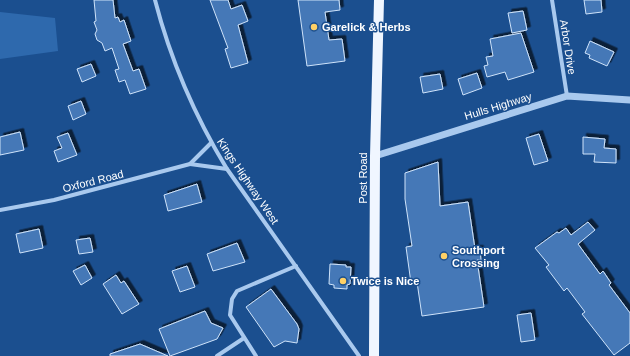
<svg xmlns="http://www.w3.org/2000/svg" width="630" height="356" font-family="Arial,sans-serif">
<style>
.green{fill:#2e69ad}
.building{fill:#4478b7;stroke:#cfe3fa;filter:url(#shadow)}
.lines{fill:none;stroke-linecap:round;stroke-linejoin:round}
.minor{stroke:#a9c9ee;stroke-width:4}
.tertiary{stroke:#a9c9ee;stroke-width:7}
.primary{stroke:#f0f6ff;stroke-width:10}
.poi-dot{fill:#ffd166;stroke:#1b4f8f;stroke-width:1.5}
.labels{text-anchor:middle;stroke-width:3;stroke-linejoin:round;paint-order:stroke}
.poi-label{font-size:11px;font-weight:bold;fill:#fff;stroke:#1b4f8f;text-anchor:start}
.street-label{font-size:11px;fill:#fff;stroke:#1b4f8f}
</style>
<defs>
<filter id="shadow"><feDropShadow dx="3.5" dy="-3.5" stdDeviation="0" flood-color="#0009"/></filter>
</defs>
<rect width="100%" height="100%" fill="#1b4f8f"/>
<polygon class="green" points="0,12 55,18 58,51 0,59"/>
<g class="building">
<polygon points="94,0 113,0 115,18 118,17 120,22 124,20 131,41 123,44 133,71 139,69 146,89 130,94 125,80 119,82 115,70 119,69 112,48 105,51 102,43 97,40 95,34 97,30 94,22 96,21"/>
<polygon points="210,0 228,0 231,9 242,5 248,21 238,25 248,63 231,68 225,49 228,48"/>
<polygon points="298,0 339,0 340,10 325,12 329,40 342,39 345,61 307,66"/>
<polygon points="584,0 601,0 602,12 586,14"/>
<polygon points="523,11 527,30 512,33 508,13"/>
<polygon points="521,33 534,72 508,80 505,72 487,77 484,66 488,65 486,57 493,56 490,39"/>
<polygon points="590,41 614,52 607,66 589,58 590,55 585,53"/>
<polygon points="91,64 96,76 82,82 77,69"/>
<polygon points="477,73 482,88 463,95 458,79"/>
<polygon points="440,74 443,89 423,93 420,77"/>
<polygon points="81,101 86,114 73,120 68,106"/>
<polygon points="20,132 24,150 0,155 0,137"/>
<polygon points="68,133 77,155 58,162 54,151 62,148 57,137"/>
<polygon points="539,134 548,161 534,165 526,138"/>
<polygon points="583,137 605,139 604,148 616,149 616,163 594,162 595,154 583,154"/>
<polygon points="438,162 440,206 468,202 475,249 480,249 481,260 477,260 484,307 422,316 417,282 411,283 406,247 412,246 405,199 405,173"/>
<polygon points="197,184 202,202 168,211 164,195"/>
<polygon points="588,222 595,230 578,244 600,274 603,271 611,283 609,285 630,313 630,343 614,355 582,314 585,312 567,288 564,291 546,267 549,265 535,248 557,232 559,233 566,228 571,235"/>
<polygon points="39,229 43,248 20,253 16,234"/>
<polygon points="90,238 93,252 79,254 76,240"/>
<polygon points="237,243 245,262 213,271 207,254"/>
<polygon points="330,264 346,265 346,267 351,267 350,284 347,285 347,289 334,288 334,285 329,284"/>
<polygon points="85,265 92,278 81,285 73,271"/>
<polygon points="187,266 195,287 180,292 172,271"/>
<polygon points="116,275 121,283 124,281 139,304 122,314 103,284"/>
<polygon points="271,289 297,324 299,329 297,343 285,341 274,347 246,307"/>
<polygon points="205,311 211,323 223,328 217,339 170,356 159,329"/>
<polygon points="531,313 535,340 521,342 517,315"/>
<polygon points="140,344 168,356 110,356 110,354"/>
</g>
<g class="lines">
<g class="minor">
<path d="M 155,0 C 170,58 196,118 227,169 L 359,356"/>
<polyline points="552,0 567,96"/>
<polyline points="190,164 227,169"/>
<polyline points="0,210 54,200 190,164 211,143"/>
<polyline points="217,356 244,338"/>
<polyline points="256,356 230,315 232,299 237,291 296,266"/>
</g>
<polyline class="tertiary" points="375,156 567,96 630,100"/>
<polyline class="primary" points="374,356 375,156 379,0"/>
</g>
<g class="poi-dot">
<circle cx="314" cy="27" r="4"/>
<circle cx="444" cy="256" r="4"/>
<circle cx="343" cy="281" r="4"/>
</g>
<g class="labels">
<g class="poi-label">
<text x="322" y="31">Garelick &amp; Herbs</text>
<text x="452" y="254">Southport<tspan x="452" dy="13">Crossing</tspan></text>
<text x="351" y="285">Twice is Nice</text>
</g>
<g class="street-label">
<text transform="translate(568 47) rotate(81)" y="4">Arbor Drive</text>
<text transform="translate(498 106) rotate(-17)" y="4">Hulls Highway</text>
<text transform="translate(363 178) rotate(-90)" y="4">Post Road</text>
<text transform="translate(93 181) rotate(-14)" y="4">Oxford Road</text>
<text transform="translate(248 181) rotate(56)" y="4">Kings Highway West</text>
</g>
</g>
</svg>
